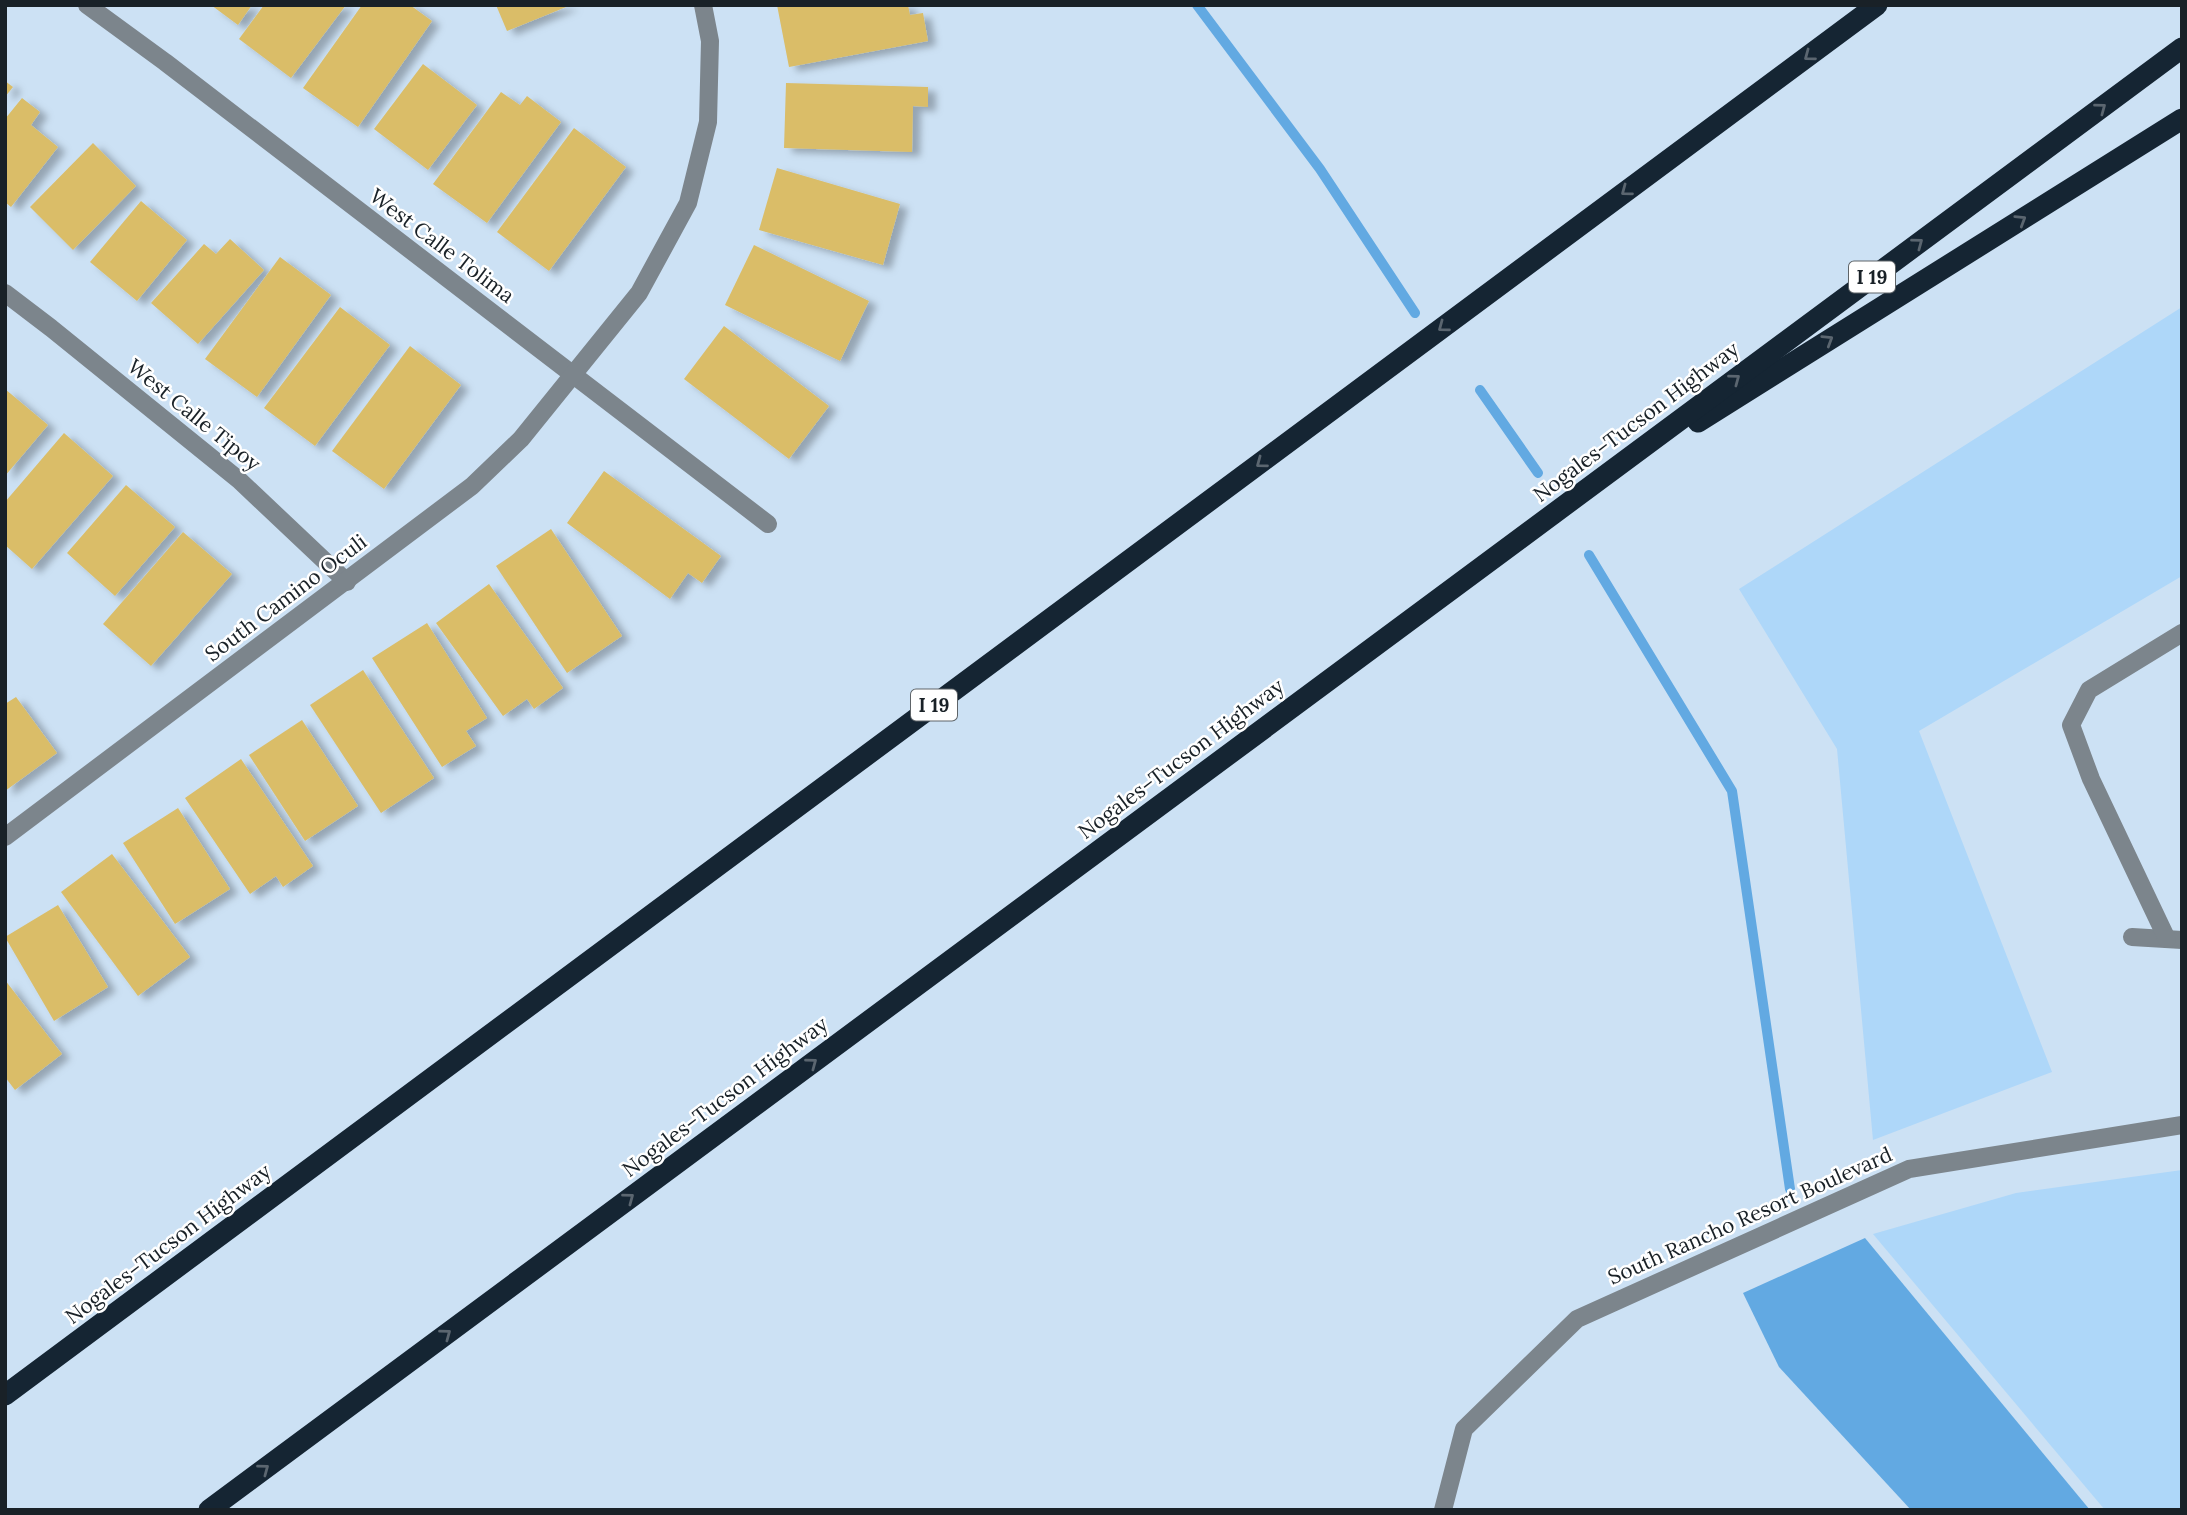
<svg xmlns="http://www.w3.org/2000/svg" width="2187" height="1515" font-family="Lora,serif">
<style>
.green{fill:#aed7f9}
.water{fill:#62a9e2}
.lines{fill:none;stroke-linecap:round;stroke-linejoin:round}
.stream{stroke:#62a9e2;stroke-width:10}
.building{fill:#dabd68;filter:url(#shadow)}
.minor{stroke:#7c858c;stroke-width:18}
.highway{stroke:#152533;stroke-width:21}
.oneway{stroke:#5b6670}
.labels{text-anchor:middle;stroke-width:5;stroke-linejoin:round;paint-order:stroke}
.shield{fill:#fff;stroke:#5e6468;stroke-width:2}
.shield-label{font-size:19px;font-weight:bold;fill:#192127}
.street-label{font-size:21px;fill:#192127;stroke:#fff}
</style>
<defs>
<filter id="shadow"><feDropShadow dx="8" dy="4.5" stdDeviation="3.5" flood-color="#0004"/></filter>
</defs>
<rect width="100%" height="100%" fill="#cce1f4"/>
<g class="green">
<polygon points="2182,307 2182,576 1919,731 2052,1072 1873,1140 1837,749 1739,589"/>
<polygon points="2182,1170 2182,1510 2105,1510 1873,1234 2016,1193"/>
</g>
<polygon class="water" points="1865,1238 2090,1510 1911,1510 1779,1367 1743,1293"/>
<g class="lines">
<g class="stream">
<polyline points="1197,5 1320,169 1415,313"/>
<polyline points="1480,390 1538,473"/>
<polyline points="1589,555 1732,791 1790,1189"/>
</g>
</g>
<g class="building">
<polygon points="211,5 252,5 238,25"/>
<polygon points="264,5 346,5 291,78 239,39"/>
<polygon points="362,5 410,5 432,21 358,127 303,88"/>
<polygon points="496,5 571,5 507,31"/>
<polygon points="777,5 908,5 910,15 923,13 928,41 789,67"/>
<polygon points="423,64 477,105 428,170 374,129"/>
<polygon points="5,81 13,87 5,97"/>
<polygon points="786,83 928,87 928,107 913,106 912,152 784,148"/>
<polygon points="501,92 520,105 527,96 561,122 487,223 433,184"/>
<polygon points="22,98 40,112 31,125 58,147 11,207 5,202 5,119"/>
<polygon points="574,128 626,167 549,271 497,232"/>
<polygon points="93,143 136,186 73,250 30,207"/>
<polygon points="777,168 900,204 883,265 759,230"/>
<polygon points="141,201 187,240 137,301 90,262"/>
<polygon points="230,239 264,270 198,344 151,303 204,244 216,254"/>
<polygon points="754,245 869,301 840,361 725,305"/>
<polygon points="280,257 331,295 257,397 205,359"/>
<polygon points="340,307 390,345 315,446 264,408"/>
<polygon points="724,326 829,406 789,459 684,379"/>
<polygon points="410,346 461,385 384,489 332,451"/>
<polygon points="5,389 48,425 5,476"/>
<polygon points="64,433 113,476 32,569 5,545 5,502"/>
<polygon points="604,471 721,556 702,583 688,573 670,599 567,523"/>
<polygon points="126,485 175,527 115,596 67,553"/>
<polygon points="551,529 622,636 567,673 496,566"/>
<polygon points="183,532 232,574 151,666 103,624"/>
<polygon points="489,584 563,688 534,709 527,699 503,716 436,623"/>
<polygon points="427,623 487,718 466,731 476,746 442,767 372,658"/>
<polygon points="363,670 434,778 381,813 310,705"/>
<polygon points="16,697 57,753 5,791 5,704"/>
<polygon points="302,720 358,806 305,841 249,755"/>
<polygon points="241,759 313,866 283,887 276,876 250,894 185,798"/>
<polygon points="178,808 230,889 175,924 123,843"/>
<polygon points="112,854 190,957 138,996 61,892"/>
<polygon points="58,905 108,987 54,1021 5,937"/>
<polygon points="5,980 62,1054 15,1090 5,1077"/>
</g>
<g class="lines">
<g class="minor">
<polyline points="87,5 165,62 768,524"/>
<polyline points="5,293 51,328 239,480 347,582"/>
<polyline points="5,837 472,486 521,439 639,293 688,203 708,122 710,41 703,5"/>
<polyline points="2132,937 2182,940"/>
<polyline points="2167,939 2091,779 2071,725 2089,690 2182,633"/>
<polyline points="1443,1510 1464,1429 1577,1319 1909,1169 2182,1125"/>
</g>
<g class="highway">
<polyline points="1698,422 2182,119"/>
<polyline points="5,1395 1877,5"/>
<polyline points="209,1510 2182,48"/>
</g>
</g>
<defs><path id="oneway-chevron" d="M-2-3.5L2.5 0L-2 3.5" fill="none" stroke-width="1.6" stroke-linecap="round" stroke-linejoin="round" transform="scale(1.75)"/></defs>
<g class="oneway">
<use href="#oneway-chevron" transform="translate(1809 56) rotate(143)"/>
<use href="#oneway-chevron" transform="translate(2101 108) rotate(-37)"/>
<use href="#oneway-chevron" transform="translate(1626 191) rotate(143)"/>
<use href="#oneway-chevron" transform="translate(2021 220) rotate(-32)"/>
<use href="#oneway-chevron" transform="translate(1918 243) rotate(-37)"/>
<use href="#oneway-chevron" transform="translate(1443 327) rotate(143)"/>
<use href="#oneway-chevron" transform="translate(1828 340) rotate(-32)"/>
<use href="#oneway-chevron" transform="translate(1735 379) rotate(-37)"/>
<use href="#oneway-chevron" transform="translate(1261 463) rotate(143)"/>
<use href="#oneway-chevron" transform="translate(812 1063) rotate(-37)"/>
<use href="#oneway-chevron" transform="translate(629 1198) rotate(-37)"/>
<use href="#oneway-chevron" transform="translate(446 1334) rotate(-37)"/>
<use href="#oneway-chevron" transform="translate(264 1469) rotate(-37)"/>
</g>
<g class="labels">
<g class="shield">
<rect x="1849" y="261.5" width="46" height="31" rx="5"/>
<rect x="911" y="689.5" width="46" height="31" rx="5"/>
</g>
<g class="shield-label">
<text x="1872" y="284">I 19</text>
<text x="934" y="712">I 19</text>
</g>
<g class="street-label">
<text transform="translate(442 246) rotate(37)" y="7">West Calle Tolima</text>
<text transform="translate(194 415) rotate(39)" y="7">West Calle Tipoy</text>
<text transform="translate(1636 422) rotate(-37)" y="7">Nogales–Tucson Highway</text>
<text transform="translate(286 598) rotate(-37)" y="7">South Camino Oculi</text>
<text transform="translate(1181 759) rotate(-37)" y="7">Nogales–Tucson Highway</text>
<text transform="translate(725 1097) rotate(-37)" y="7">Nogales–Tucson Highway</text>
<text transform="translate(1750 1216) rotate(-24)" y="7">South Rancho Resort Boulevard</text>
<text transform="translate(168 1244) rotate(-37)" y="7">Nogales–Tucson Highway</text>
</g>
</g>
<rect width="2187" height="1515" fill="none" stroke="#192127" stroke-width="14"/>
</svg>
